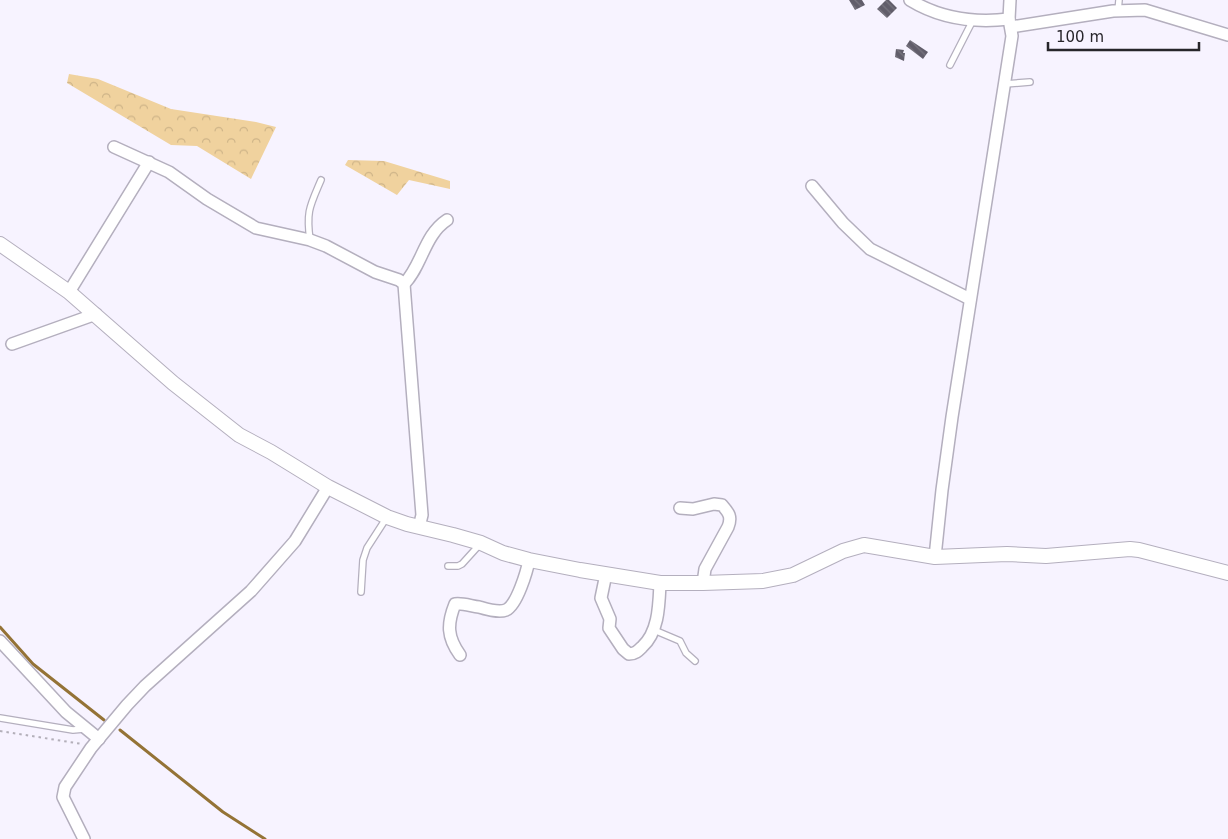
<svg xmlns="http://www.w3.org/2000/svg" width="1228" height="839" font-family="'DejaVu Sans',sans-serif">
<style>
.forest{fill:url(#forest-crowns)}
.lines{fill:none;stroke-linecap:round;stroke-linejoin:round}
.stream{stroke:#947336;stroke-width:3}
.building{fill:url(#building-back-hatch)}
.service-casing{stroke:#b4afbe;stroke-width:8}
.minor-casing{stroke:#b4afbe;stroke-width:14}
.tertiary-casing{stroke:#b4afbe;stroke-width:16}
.path{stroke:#b3afb9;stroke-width:2;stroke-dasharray:2.5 4;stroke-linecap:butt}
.service{stroke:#fff;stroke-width:5.5}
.minor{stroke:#fff;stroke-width:11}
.tertiary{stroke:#fff;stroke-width:14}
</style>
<defs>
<pattern id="forest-crowns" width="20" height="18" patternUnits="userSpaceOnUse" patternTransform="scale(1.25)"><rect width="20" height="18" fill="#f0d29e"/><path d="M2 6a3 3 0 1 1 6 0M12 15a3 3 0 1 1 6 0" fill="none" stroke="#ceb488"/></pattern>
<pattern id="building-back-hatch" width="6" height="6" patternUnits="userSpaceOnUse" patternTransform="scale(1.25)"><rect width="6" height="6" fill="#615d6a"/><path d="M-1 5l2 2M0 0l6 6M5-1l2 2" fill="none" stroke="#78757f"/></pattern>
</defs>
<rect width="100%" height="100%" fill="#f7f3ff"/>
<g class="forest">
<polygon points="69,74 98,79 171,109 256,122 276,127 251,179 197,146 171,145 67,83"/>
<polygon points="348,160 384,161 450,181 450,189 409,180 397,195 345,165"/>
</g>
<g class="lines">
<g class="stream">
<polyline points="0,627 33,664 104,720"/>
<polyline points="120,730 223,812 265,839"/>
</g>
</g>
<g class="building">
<polygon points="849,0 862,0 865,5 855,10"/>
<polygon points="886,0 889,0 897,8 887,18 877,9"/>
<polygon points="910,40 928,52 923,59 906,46"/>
<polygon points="896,49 904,50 903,53 905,53 904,61 895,57"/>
</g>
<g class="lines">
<g class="service-casing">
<g id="service">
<polyline points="1118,11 1119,0"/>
<polyline points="950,65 973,20"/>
<polyline points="1005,84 1030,82"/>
<path d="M 310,240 C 306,211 310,206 321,180"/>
<polyline points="448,566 458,566 462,564 481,543"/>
<polyline points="361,592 363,560 367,548 387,517"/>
<polyline points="654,630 680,641 686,653 695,661"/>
<polyline points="0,718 73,730 84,729"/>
</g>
</g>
<g class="minor-casing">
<g id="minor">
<path d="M 910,0 C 941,19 975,23 1009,19"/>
<polyline points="1011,27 1113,11 1145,10 1228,35"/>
<polyline points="114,147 169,172 207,199 256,228 310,240 326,246 375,272 399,280 404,284 422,515 419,527"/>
<polyline points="812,186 843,223 870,249 970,299"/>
<path d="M 404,284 C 422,266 424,235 447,220"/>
<polyline points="69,292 149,162"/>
<polyline points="12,344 96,314"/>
<path d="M 680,508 L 693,509 L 714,504 L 722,505 C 729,513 732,517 728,527 L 705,569 L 703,583"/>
<polyline points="935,557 942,490 952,417 1012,36 1009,19 1010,0"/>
<path d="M 606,574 L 601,598 L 610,619 L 609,628 L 623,649 L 629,654 C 635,654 638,651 642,647 C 659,632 659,604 660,583"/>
<polyline points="0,641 66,712 99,739"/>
<path d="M 460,655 C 447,637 447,624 455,604 C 463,603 471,606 479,607 C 486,609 498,613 506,610 C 517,605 527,571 529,560"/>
<polyline points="84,839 63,797 65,787 91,748 127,705 145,686 251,591 295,541 328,487"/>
</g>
</g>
<g class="tertiary-casing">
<polyline id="tertiary" points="0,244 69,292 173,383 239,435 271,452 328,487 387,517 407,524 453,535 481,543 503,553 529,560 580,570 660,583 703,583 763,581 793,575 843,551 864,545 935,557 1007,554 1046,556 1130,549 1139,550 1228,573"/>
</g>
<polyline class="path" points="0,731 82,744"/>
<use href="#service" class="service"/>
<use href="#minor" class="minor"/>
<use href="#tertiary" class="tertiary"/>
</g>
<path d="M1048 42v8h151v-8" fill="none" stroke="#27252a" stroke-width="2.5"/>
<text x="1056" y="42" font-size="15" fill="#27252a" stroke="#f7f3ff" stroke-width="4" paint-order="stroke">100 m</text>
</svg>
